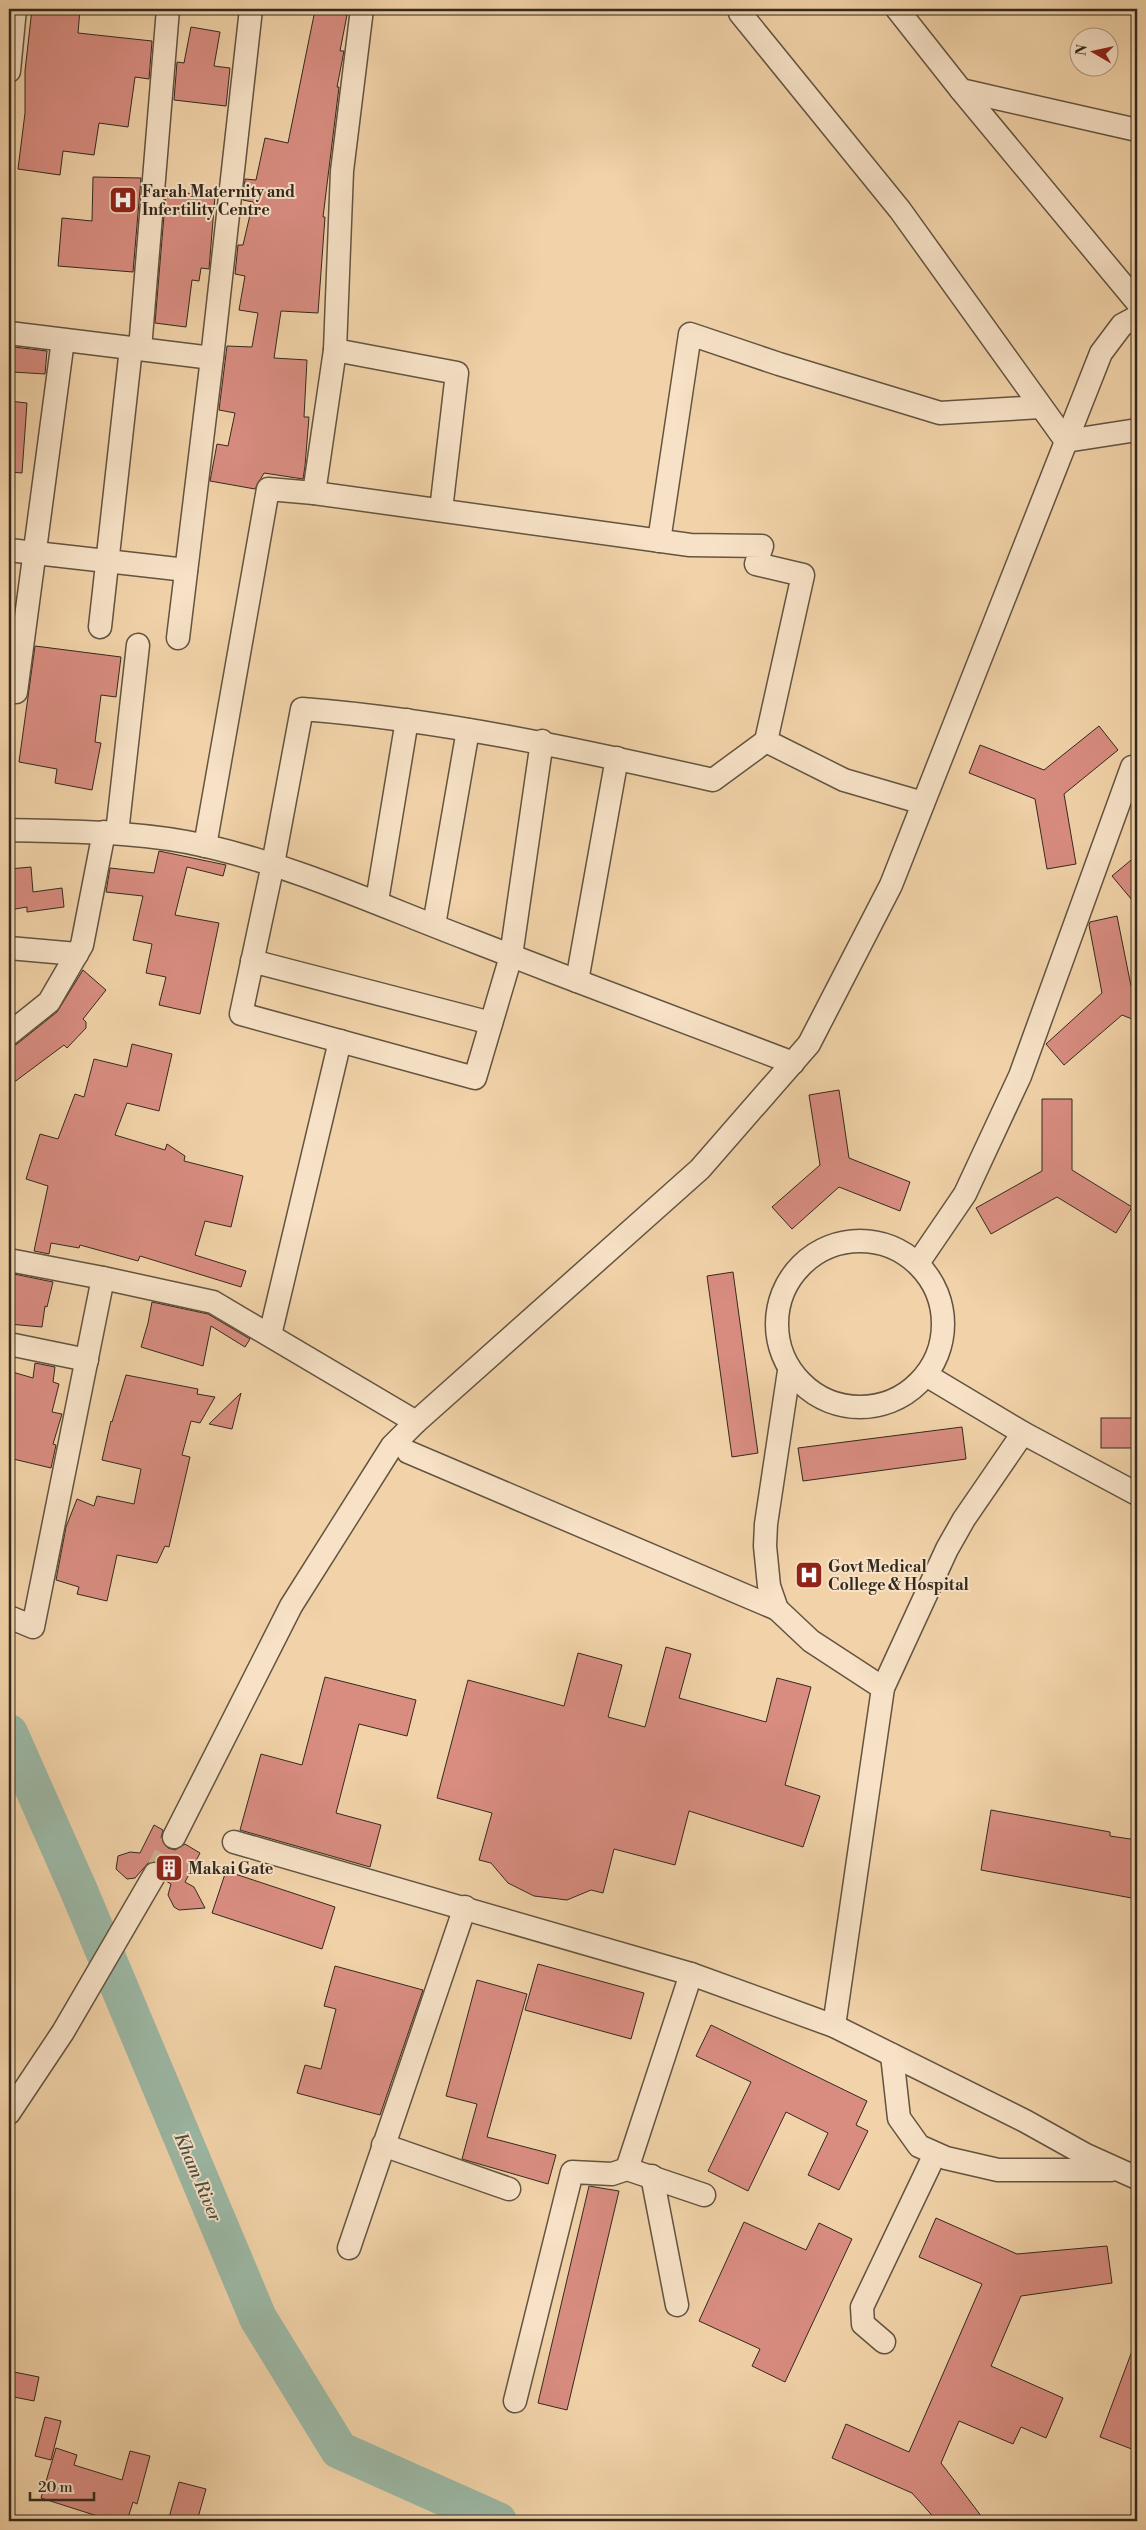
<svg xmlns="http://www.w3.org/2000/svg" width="1146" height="2530" font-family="'Libre Bodoni',serif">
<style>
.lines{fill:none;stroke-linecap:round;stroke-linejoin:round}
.river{stroke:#9cb8a5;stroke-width:38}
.building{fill:#d98d81;stroke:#33291e}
.minor-tunnel{stroke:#ccb18d;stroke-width:22;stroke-dasharray:22 11;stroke-linecap:butt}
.minor-casing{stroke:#635441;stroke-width:25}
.minor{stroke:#f7e2c7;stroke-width:22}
.labels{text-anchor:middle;stroke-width:4;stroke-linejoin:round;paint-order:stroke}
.poi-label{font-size:16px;font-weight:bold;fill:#33291e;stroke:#f7e2c7;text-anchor:start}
.water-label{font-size:18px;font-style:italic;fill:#4d4d40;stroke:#f7e2c7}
</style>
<rect width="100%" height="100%" fill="#f2d3a9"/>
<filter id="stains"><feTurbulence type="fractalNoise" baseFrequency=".004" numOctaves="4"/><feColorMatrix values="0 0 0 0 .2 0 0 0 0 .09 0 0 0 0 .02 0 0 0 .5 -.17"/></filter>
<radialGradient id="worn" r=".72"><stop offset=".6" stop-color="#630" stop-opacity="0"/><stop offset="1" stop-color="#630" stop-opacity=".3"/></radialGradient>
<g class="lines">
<polyline class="river" points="9,1733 79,1891 258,2318 339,2450 498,2521"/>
</g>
<g class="building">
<polygon points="32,9 80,9 78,33 152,41 149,79 135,77 128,127 99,123 94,155 63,151 60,175 18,169 25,113 25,71"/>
<polygon points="315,10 347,15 340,51 344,51 337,87 339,87 323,217 325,217 318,313 281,311 274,358 307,360 304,417 309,417 305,466 303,479 264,473 255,489 210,481 217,444 228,446 235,413 219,410 227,346 252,347 258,313 239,310 245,276 235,274 238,245 243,245 253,202 243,200 245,179 256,180 265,138 288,143"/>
<polygon points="191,27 220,32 214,66 230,68 226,106 174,100 177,62 184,63"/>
<polygon points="93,177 141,178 133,272 58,266 62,218 92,221"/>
<polygon points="166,191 215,196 209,269 201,268 199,281 192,280 186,327 155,323"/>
<polygon points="14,347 47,351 45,374 12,372"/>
<polygon points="9,401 27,403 22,473 9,472"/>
<polygon points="35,646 121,657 116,697 101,695 95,742 101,743 92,790 55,783 57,769 19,762"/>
<polygon points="1099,726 1118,750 1064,794 1076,864 1047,869 1035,799 969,773 980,745 1044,770"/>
<polygon points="159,851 226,865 223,876 187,867 175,915 219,923 200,1014 159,1005 166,977 146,973 152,944 133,940 143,896 106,892 110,868 154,873"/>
<polygon points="1137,855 1137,906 1112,876"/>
<polygon points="31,867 33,892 62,888 64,907 27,912 27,907 9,910 9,869"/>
<polygon points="1117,916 1131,986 1137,988 1137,1021 1122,1015 1064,1065 1046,1044 1102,993 1089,925 1090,922"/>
<polygon points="83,970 106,990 83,1019 86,1022 86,1028 67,1048 64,1045 9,1086 9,1047 17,1044 57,1012"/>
<polygon points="132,1044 172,1054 159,1111 127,1103 115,1135 165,1150 167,1144 185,1156 184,1161 243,1176 231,1227 205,1221 195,1255 246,1271 241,1287 140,1256 138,1261 80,1245 79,1248 51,1243 49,1254 34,1251 48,1186 26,1179 40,1134 58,1139 75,1094 84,1097 94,1059 127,1067"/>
<polygon points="839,1090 849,1158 910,1182 900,1211 839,1187 792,1229 772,1207 820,1165 809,1095"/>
<polygon points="1042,1099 1072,1099 1072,1170 1132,1207 1116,1233 1057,1197 991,1234 976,1208 1042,1171"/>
<polygon points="733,1272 758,1453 732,1457 707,1276"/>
<polygon points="9,1273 53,1282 47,1307 45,1306 42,1327 9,1324"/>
<polygon points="152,1302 208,1314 250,1339 245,1347 211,1326 203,1366 141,1347 148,1323"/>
<polygon points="35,1363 55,1367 53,1382 59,1384 52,1412 62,1414 53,1444 56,1445 51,1468 9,1458 9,1371 33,1378"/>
<polygon points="126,1375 198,1389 197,1394 215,1397 200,1423 191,1421 182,1455 190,1457 169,1547 165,1546 157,1563 117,1555 107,1601 77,1594 79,1587 56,1580 66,1527 77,1499 94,1506 97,1496 134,1504 141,1469 102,1460 111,1421 112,1422"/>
<polygon points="241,1393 232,1429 209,1424"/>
<rect x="1101" y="1418" width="36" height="30"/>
<polygon points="962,1427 966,1459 803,1481 798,1448"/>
<polygon points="666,1647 691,1654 679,1698 766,1722 777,1678 811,1687 785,1785 820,1796 803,1847 689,1811 675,1865 614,1849 603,1893 591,1890 567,1900 534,1896 508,1883 491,1863 479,1860 492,1813 437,1798 468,1680 564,1706 578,1653 622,1665 608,1717 645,1727"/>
<polygon points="325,1677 416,1700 407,1736 359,1724 336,1813 381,1825 370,1867 240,1830 261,1754 302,1765"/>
<polygon points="991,1810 1110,1832 1110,1836 1137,1840 1137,1899 981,1870"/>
<polygon points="154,1825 163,1830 161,1838 168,1848 175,1850 185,1844 200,1853 185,1882 194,1887 205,1908 179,1910 174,1907 168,1895 171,1884 166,1881 167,1868 161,1862 149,1862 135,1878 127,1879 116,1869 118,1856 130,1852 140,1853"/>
<polygon points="226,1871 335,1907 322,1949 212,1913"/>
<polygon points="538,1964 644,1993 631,2039 525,2010"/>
<polygon points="335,1966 423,1990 380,2115 297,2093 305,2065 321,2069 336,2009 324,2006"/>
<polygon points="477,1980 527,1994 487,2137 556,2155 548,2184 462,2159 477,2104 446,2096"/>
<polygon points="711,2025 867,2101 856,2125 868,2131 839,2190 808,2175 828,2133 786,2112 748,2191 708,2171 751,2082 696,2056"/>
<polygon points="589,2186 619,2191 567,2410 538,2403"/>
<polygon points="936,2218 1017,2254 1107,2246 1112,2283 1021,2296 991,2366 1063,2398 1046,2438 1021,2427 1013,2444 959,2421 941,2463 985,2521 937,2521 912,2493 832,2458 846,2424 909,2452 982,2284 919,2257"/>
<polygon points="744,2222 806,2250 819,2223 852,2239 785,2382 752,2366 760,2349 699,2321"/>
<polygon points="1135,2343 1137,2344 1137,2451 1100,2437"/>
<polygon points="9,2371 39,2377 34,2401 9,2396"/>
<polygon points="45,2417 61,2421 51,2460 35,2456"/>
<polygon points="56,2448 77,2455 74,2465 122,2480 130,2451 150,2456 137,2504 133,2502 127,2521 113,2521 41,2498"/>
<polygon points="179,2482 206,2489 197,2521 168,2521"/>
</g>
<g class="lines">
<polyline class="minor-tunnel" points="155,1874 174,1837"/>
<g class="minor-casing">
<g id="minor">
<polyline points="362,9 342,171 335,350 314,493 690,545 762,546 756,564 803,575 766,741 844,780 923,803"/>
<polyline points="739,9 740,13 900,210 1066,441"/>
<polyline points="897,9 961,90 1137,130"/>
<polyline points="9,71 15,9"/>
<polyline points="961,90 1137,302"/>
<polyline points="9,333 212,358 251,9"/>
<polyline points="140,349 168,9"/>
<polyline points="335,350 457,373 441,510"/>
<polyline points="1066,441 1137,430"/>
<polyline points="659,541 690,334 779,364 940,413 1041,407"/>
<polyline points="9,550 186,570"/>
<polyline points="100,627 131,348"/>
<polyline points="178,638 212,358"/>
<polyline points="16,692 63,340"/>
<path d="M 542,741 L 511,956 L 475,1078 L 241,1014 L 273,864 L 302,709 C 443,720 576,749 713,780 L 766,741"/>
<path d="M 9,830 C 75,832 141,831 206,846 C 297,867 381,906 468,939 C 576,981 684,1022 793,1063"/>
<polyline points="117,833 138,645"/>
<polyline points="205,846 268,489 314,493"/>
<polyline points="377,901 407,720"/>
<polyline points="434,925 468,730"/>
<polyline points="9,948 77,954"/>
<polyline points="252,961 491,1023"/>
<polyline points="577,981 617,758"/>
<polyline points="9,1034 49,1002 82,945 104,832"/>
<circle cx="860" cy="1324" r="83"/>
<polyline points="9,1260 103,1278 213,1302 416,1422"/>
<polyline points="918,1263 965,1194 1020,1076 1132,767"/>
<polyline points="270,1335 340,1041"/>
<polyline points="9,1344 87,1360"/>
<polyline points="789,1371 766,1524 765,1546 769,1586 777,1609 811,1641 883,1688"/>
<polyline points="926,1375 1023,1433 1137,1494"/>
<polyline points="408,1452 777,1609"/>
<polyline points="9,1617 33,1627 103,1278"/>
<polyline points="174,1837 291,1606 392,1446 416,1422 700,1169 809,1044 891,885 1101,353 1122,325 1137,317"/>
<polyline points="234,1842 691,1974 834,2026 1025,2121 1086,2155 1137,2178"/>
<polyline points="834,2026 883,1688 947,1549 964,1519 1023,1433"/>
<polyline points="892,2055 899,2118 919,2146 946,2158 998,2170 1111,2170"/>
<polyline points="9,2113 63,2032 155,1874"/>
<polyline points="383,2145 509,2189"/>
<polyline points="627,2169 691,1974"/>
<polyline points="652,2176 677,2305"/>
<polyline points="349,2248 465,1907"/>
<polyline points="884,2342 863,2324 862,2307 935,2154"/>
<polyline points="515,2401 572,2172 612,2174 627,2169 704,2195"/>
</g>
</g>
<use href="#minor" class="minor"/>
</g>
<defs>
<g id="hospital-square" transform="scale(1.4375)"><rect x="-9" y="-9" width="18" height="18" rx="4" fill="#8f2418" stroke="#f7e2c7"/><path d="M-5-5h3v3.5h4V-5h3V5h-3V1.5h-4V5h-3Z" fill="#fff"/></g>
<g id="building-square" transform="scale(1.4375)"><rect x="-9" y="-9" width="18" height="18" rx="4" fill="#8f2418" stroke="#f7e2c7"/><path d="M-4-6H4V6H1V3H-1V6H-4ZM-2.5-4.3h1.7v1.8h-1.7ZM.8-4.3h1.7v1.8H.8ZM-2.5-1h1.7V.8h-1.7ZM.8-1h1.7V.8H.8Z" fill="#fff"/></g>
</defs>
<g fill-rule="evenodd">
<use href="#hospital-square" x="123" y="200"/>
<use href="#hospital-square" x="809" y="1575"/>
<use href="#building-square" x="169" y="1868"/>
</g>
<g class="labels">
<g class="poi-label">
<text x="142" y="197">Farah Maternity and<tspan x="142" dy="18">Infertility Centre</tspan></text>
<text x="828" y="1572">Govt Medical<tspan x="828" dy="18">College &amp; Hospital</tspan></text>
<text x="188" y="1874">Makai Gate</text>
</g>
<g class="water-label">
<text transform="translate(198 2177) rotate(67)" y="6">Kham River</text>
</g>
</g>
<rect width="1146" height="2530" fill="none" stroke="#f2d3a9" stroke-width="30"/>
<rect x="10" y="10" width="1126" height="2510" fill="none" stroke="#33291e" stroke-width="2.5"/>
<rect x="15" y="15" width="1116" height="2500" fill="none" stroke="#33291e"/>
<g transform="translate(1094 52) rotate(279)"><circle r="24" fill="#f7e2c7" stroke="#a99883"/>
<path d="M0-4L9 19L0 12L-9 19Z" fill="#8f2418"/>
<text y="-8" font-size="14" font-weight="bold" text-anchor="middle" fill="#33291e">N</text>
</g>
<path d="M30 2492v8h64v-8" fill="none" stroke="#33291e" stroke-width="2.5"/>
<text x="38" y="2492" font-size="15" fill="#33291e" stroke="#f7e2c7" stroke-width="4" paint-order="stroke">20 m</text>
<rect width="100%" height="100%" filter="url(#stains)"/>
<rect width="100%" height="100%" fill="url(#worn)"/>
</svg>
